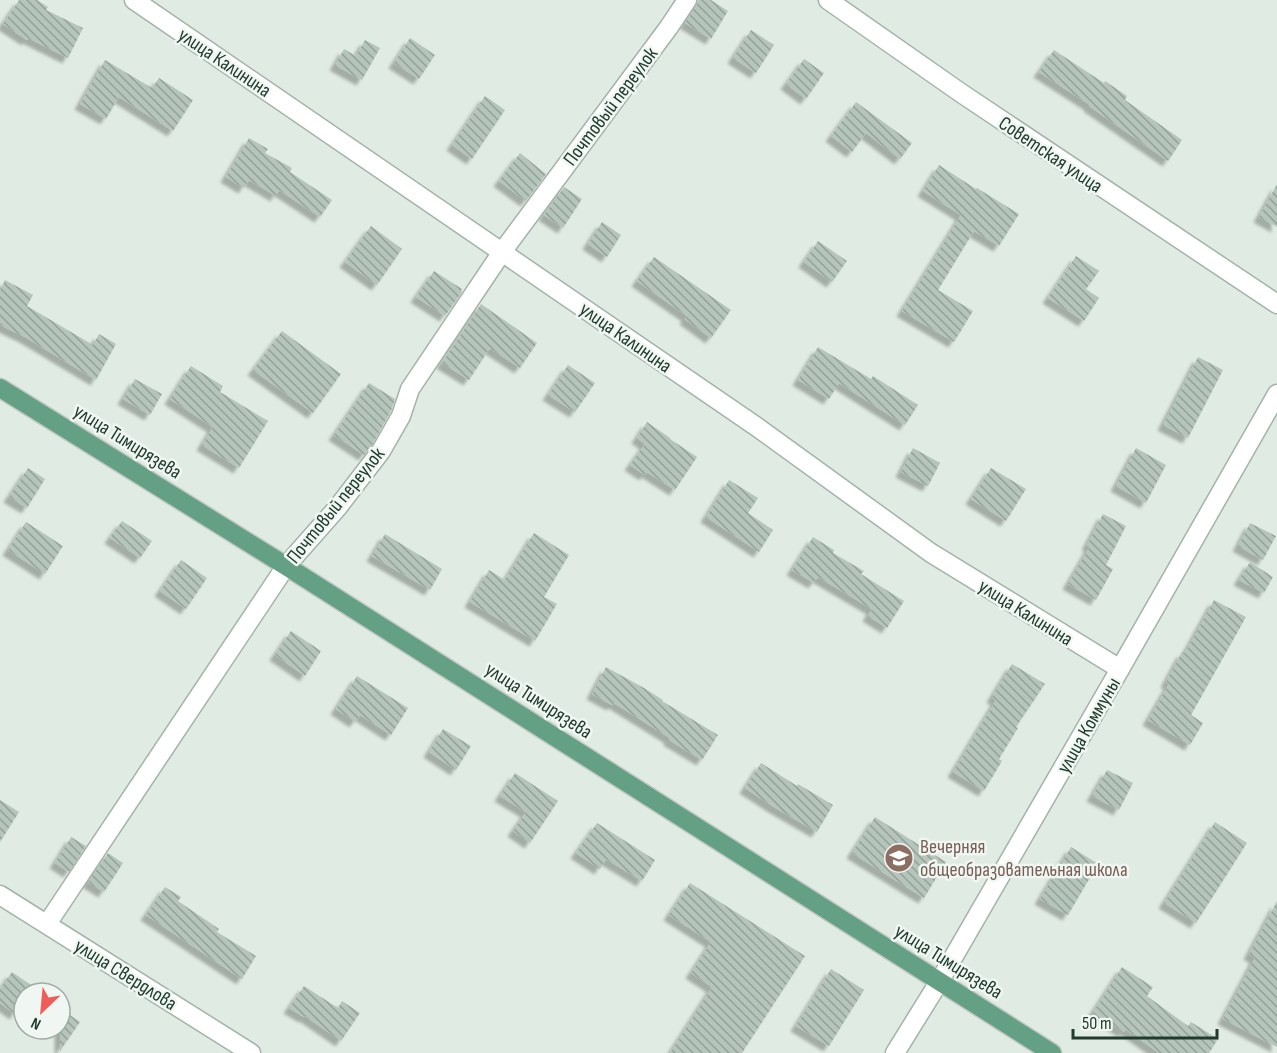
<svg xmlns="http://www.w3.org/2000/svg" width="1277" height="1053" font-family="'Sofia Sans Condensed',sans-serif">
<style>
.building{fill:url(#building-back-hatch);filter:url(#shadow)}
.lines{fill:none;stroke-linecap:round;stroke-linejoin:round}
.minor-casing{stroke:#a3b3a9;stroke-width:21}
.major-casing{stroke:#c1c8c4;stroke-width:21}
.minor{stroke:#fff;stroke-width:18}
.major{stroke:#64a084;stroke-width:18}
.labels{text-anchor:middle;stroke-width:5;stroke-linejoin:round;paint-order:stroke}
.street-label{font-size:20px;fill:#213b2e;stroke:#f0f7f2}
.education-label{font-size:20px;fill:#785e54;stroke:#f0f7f2;text-anchor:start}
</style>
<defs>
<pattern id="building-back-hatch" width="6" height="6" patternUnits="userSpaceOnUse" patternTransform="scale(1.5)"><rect width="6" height="6" fill="#b5c5bc"/><path d="M-1 5l2 2M0 0l6 6M5-1l2 2" fill="none" stroke="#93a199"/></pattern>
<filter id="shadow"><feDropShadow dx="-5.5" dy="5.5" stdDeviation="1.5" flood-color="#0004"/></filter>
</defs>
<rect width="100%" height="100%" fill="#e0ebe3"/>
<g class="building">
<polygon points="19,0 37,0 48,7 46,10 83,28 68,58 28,38 27,40 3,24"/>
<polygon points="698,0 711,0 728,11 711,39 685,23 696,6"/>
<polygon points="751,30 774,45 756,73 733,58"/>
<polygon points="410,38 435,55 419,79 394,63"/>
<polygon points="365,40 380,48 362,80 335,65 344,49 356,56"/>
<polygon points="1054,50 1104,83 1105,81 1127,96 1125,100 1182,140 1168,161 1089,106 1090,105 1039,72"/>
<polygon points="804,59 824,73 806,99 786,84"/>
<polygon points="105,60 152,88 159,78 193,100 173,131 119,97 106,119 80,104"/>
<polygon points="485,96 505,110 472,159 452,145"/>
<polygon points="856,102 912,143 900,159 866,133 852,152 831,136"/>
<polygon points="249,138 268,149 265,153 292,168 290,172 332,200 320,217 279,190 276,196 249,180 244,188 226,177"/>
<polygon points="520,153 546,174 526,201 499,181"/>
<polygon points="939,165 976,189 977,188 1019,214 999,246 974,231 938,290 973,311 954,342 902,311 961,215 923,191"/>
<polygon points="1277,184 1277,227 1259,217"/>
<polygon points="564,187 582,199 563,228 544,215"/>
<polygon points="602,222 621,235 607,257 588,244"/>
<polygon points="371,226 402,249 377,285 345,262"/>
<polygon points="818,241 847,261 832,282 804,262"/>
<polygon points="1076,256 1099,271 1086,289 1099,298 1084,321 1048,298"/>
<polygon points="654,257 731,310 711,338 685,319 687,316 637,281"/>
<polygon points="434,271 462,289 461,291 462,292 445,316 416,297"/>
<polygon points="5,280 33,295 27,306 93,345 99,334 116,344 96,380 25,337 0,325 0,290"/>
<polygon points="481,304 537,343 520,368 490,348 469,380 442,363"/>
<polygon points="282,331 341,374 313,413 253,370"/>
<polygon points="818,347 871,379 873,376 918,405 905,425 839,383 829,399 798,380"/>
<polygon points="1198,357 1223,370 1188,438 1163,425"/>
<polygon points="568,365 595,383 575,412 548,395"/>
<polygon points="191,366 223,386 220,392 268,421 239,468 202,445 213,427 170,399"/>
<polygon points="135,379 162,394 150,415 123,399"/>
<polygon points="369,383 395,399 391,411 372,445 364,455 334,435"/>
<polygon points="647,422 670,438 670,439 697,457 675,490 647,472 645,475 630,465 645,444 637,438"/>
<polygon points="913,448 940,463 928,486 901,472"/>
<polygon points="1136,448 1166,465 1146,503 1116,486"/>
<polygon points="28,468 45,479 27,508 9,497"/>
<polygon points="991,468 1026,489 1006,521 971,499"/>
<polygon points="729,480 758,498 748,513 773,530 759,552 706,517"/>
<polygon points="1103,514 1126,526 1106,565 1113,569 1096,600 1068,584 1090,546 1087,545"/>
<polygon points="122,521 152,541 140,558 110,538"/>
<polygon points="26,522 63,546 45,574 8,550"/>
<polygon points="1250,523 1276,536 1263,560 1238,546"/>
<polygon points="534,533 569,555 544,597 557,604 535,641 470,602 489,570 505,580"/>
<polygon points="385,534 442,569 430,590 372,556"/>
<polygon points="813,537 834,550 833,553 864,571 861,574 904,601 887,628 868,616 872,609 818,577 814,583 792,570"/>
<polygon points="181,560 207,578 186,609 160,591"/>
<polygon points="1250,562 1273,577 1264,593 1239,580"/>
<polygon points="1214,600 1246,617 1191,715 1203,723 1190,745 1148,720 1169,684 1166,682 1182,652 1185,653"/>
<polygon points="291,631 321,651 305,676 275,655"/>
<polygon points="1012,664 1045,684 1016,727 1018,728 999,759 1002,761 984,791 953,772 996,700 992,697"/>
<polygon points="606,667 644,688 663,700 662,701 718,735 702,760 669,740 670,738 614,703 612,705 592,694"/>
<polygon points="357,676 408,708 391,735 360,715 355,722 336,709"/>
<polygon points="443,729 471,746 456,770 429,752"/>
<polygon points="761,763 797,786 798,784 833,805 817,832 774,807 745,788"/>
<polygon points="1107,770 1133,783 1119,810 1092,796"/>
<polygon points="515,773 558,801 530,843 513,831 526,812 500,796"/>
<polygon points="0,800 19,812 0,842"/>
<polygon points="875,817 946,862 924,898 852,853"/>
<polygon points="1215,822 1247,843 1196,923 1164,903"/>
<polygon points="597,823 655,860 642,881 606,859 600,869 576,853"/>
<polygon points="71,837 86,846 69,872 55,863"/>
<polygon points="1071,847 1098,864 1068,915 1040,899"/>
<polygon points="108,853 123,863 104,892 88,882"/>
<polygon points="690,883 805,956 742,1053 670,1053 712,987 691,973 711,942 669,915"/>
<polygon points="165,887 181,897 178,901 219,929 217,932 256,956 242,979 146,915"/>
<polygon points="1277,901 1277,1047 1223,1019 1255,958 1249,954"/>
<polygon points="1122,967 1153,987 1147,996 1188,1026 1191,1022 1218,1039 1209,1053 1159,1053 1125,1029 1124,1032 1093,1012"/>
<polygon points="831,969 864,990 829,1046 796,1026"/>
<polygon points="12,972 34,987 30,993 24,993 24,1001 15,1014 0,1003 0,989"/>
<polygon points="304,986 338,1008 342,1001 360,1013 341,1041 305,1016 304,1017 289,1008"/>
<polygon points="60,1008 80,1022 60,1051"/>
</g>
<g class="lines">
<g class="minor-casing">
<g id="minor">
<polyline points="134,0 757,427 931,553 1120,669"/>
<polyline points="828,0 961,93 1277,304"/>
<polyline points="0,895 251,1053"/>
<polyline points="47,924 286,566 338,507 381,451 401,416 410,389 502,252 669,27 687,0"/>
<polyline points="895,1053 939,982 1120,669 1277,394"/>
</g>
</g>
<g class="major-casing">
<polyline id="major" points="0,388 286,566 1052,1053"/>
</g>
<use href="#minor" class="minor"/>
<use href="#major" class="major"/>
</g>
<defs>
<g id="school-disc" transform="scale(1.5)"><circle r="9.5" fill="#8d6e63" stroke="#f0f7f2"/><path d="M0-5L7-2L0 1L-7-2ZM-4 1L0 2.5L4 1V4Q0 6-4 4Z" fill="#fff"/></g>
</defs>
<g fill-rule="evenodd">
<use href="#school-disc" x="899" y="858"/>
</g>
<g class="labels">
<g class="street-label">
<text transform="translate(225 62) rotate(34)" y="7">улица Калинина</text>
<text transform="translate(610 106) rotate(-53)" y="7">Почтовый переулок</text>
<text transform="translate(1051 154) rotate(34)" y="7">Советская улица</text>
<text transform="translate(626 337) rotate(35)" y="7">улица Калинина</text>
<text transform="translate(128 441) rotate(32)" y="7">улица Тимирязева</text>
<text transform="translate(335 505) rotate(-51)" y="7">Почтовый переулок</text>
<text transform="translate(1026 612) rotate(32)" y="7">улица Калинина</text>
<text transform="translate(539 700) rotate(33)" y="7">улица Тимирязева</text>
<text transform="translate(1088 725) rotate(-60)" y="7">улица Коммуны</text>
<text transform="translate(949 961) rotate(32)" y="7">улица Тимирязева</text>
<text transform="translate(126 974) rotate(32)" y="7">улица Свердлова</text>
</g>
<g class="education-label">
<text x="920" y="853">Вечерняя<tspan x="920" dy="23">общеобразовательная школа</tspan></text>
</g>
</g>
<g transform="translate(42 1011) rotate(206)"><circle r="28" fill="#f0f7f2" stroke="#9daca4" stroke-width="1.5"/>
<path d="M0-4.5L10 22L0 15L-10 22Z" fill="#f05d58"/>
<text y="-9" font-size="16" font-weight="bold" text-anchor="middle" fill="#213b2e">N</text>
</g>
<path d="M1073 1029v9h144v-9" fill="none" stroke="#213b2e" stroke-width="3"/>
<text x="1082" y="1029" font-size="18" fill="#213b2e" stroke="#f0f7f2" stroke-width="4.5" paint-order="stroke">50 m</text>
</svg>
